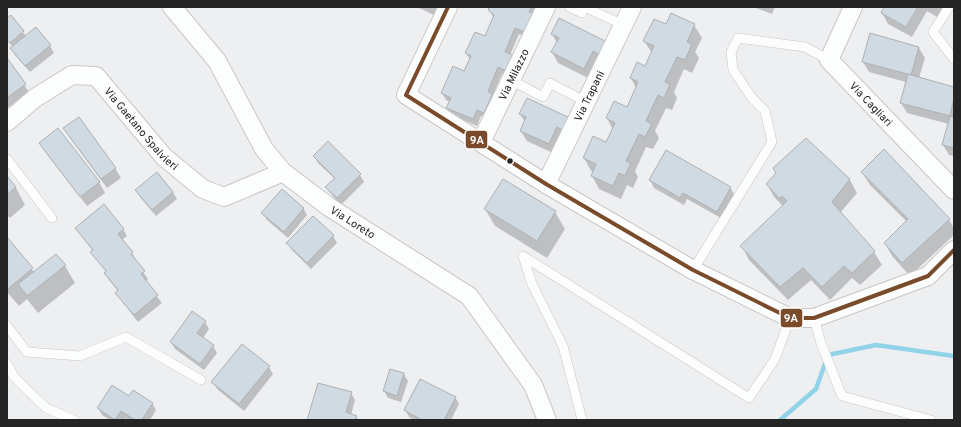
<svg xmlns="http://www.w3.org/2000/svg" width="961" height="427" font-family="Overpass,sans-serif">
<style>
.shadow{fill:#0003}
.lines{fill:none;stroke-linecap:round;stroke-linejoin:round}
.stream{stroke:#91d4e9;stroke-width:4.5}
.building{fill:#cfdae3;stroke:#afb0b1}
.lane-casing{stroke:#c7c7c9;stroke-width:10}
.street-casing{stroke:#c7c7c9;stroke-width:20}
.lane{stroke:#fcfdfd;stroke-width:9}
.street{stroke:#fcfdfd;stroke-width:18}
.bus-1-casing{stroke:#fff;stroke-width:7}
.bus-1{stroke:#7a4b2a;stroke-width:4}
.bus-dot{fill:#252526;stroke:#fff;stroke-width:1.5}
.labels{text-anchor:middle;stroke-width:4;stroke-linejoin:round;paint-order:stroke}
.street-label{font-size:11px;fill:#252526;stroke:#fff}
.line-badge{stroke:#fff;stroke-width:1.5}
.badge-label{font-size:11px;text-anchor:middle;font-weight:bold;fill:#fff}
</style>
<rect width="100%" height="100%" fill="#eeeff1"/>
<g class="shadow">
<polygon points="417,7 437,7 434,15"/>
<polygon points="490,7 538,7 531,39 519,34 510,55 511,77 502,74 492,97 495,103 488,119 481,116 477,126 452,115 447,108 450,102 446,100 442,93 464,72 470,60 466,53 485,38 494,18 489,10"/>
<polygon points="753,7 775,7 772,14"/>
<polygon points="886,7 943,7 937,17 927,11 912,37 888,24 882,13"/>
<polygon points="10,16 26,36 50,46 54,53 30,72 15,55 11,48 13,47 7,40 7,19"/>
<polygon points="694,25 702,38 695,52 699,58 692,73 684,69 674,92 677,98 672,110 666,108 655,131 659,138 653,149 646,147 635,171 638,177 633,188 627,185 621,199 599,189 592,176 594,172 591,171 584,158 607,143 613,130 607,118 614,103 627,108 636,88 631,78 638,64 645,67 652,53 644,41 666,26"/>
<polygon points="552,34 606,43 590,79 558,63 552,52 557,43"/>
<polygon points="919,48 925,58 919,78 954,88 954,156 949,155 943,145 949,124 907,113 901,103 906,82 869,72 863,62"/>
<polygon points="7,59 29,92 7,108"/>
<polygon points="520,114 569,119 555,154 527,141 521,131 525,122"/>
<polygon points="65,128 115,168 121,178 107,188 71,139"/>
<polygon points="806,139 850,180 857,193 840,213 874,252 882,265 860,285 852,278 830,300 811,280 788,300 749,260 742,246 783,206 774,197 767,184"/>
<polygon points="40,143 99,182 105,193 87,206 46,153"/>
<polygon points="328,143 360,175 364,182 341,205 331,194 327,187 335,179 318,163 314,156"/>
<polygon points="862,172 949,220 954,228 954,235 910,276 892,256 885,243 907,222 870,185"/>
<polygon points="157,173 173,192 177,199 156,216 140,197 136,190"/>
<polygon points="7,178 16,188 25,205 10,218 7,215"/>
<polygon points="650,180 730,187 734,194 721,218 687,199 684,205 654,188"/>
<polygon points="303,208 307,215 288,238 267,220 263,213"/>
<polygon points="485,209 555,212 565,229 547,258 495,226"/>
<polygon points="76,228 123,229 127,236 122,240 132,253 136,260 135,261 148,279 145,281 162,303 138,322 121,300 117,293 119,292 109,280 105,273 107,272 96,259 92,252 93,251"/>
<polygon points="333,236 337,243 311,269 292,250 288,243"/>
<polygon points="7,239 34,272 65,266 75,283 38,313 27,299 19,306 7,292"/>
<polygon points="205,322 209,329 203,338 213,346 217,353 204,370 175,349 171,342"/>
<polygon points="269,367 273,374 244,411 217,389 213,382"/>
<polygon points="390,370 404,374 408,381 401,402 388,398 384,391"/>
<polygon points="351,393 355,400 351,415 356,416 358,420 308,420"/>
<polygon points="129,397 152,403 156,410 150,420 129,420 125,418 124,420 110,420 102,415 98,408"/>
<polygon points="455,397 459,404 451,420 414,420 409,417 405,410"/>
</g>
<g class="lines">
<polyline class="stream" points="780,420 816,389 828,355 876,345 954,356"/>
</g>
<g class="building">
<polygon points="489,7 531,7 529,12 535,14 527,33 515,28 505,52 513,55 507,71 498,67 488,91 492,95 484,113 477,110 473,119 446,108 451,98 441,93 453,66 464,71 471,56 465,53 475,32 485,36 494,15 488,10"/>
<polygon points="884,7 918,7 906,27 881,13"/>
<polygon points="671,13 695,24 687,42 692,44 685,60 677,57 665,82 670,84 664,98 658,95 646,121 652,124 645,137 639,134 626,161 631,163 625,176 619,173 613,186 591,176 596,164 583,158 593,136 606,142 615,123 606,118 614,101 627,107 638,82 630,78 637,62 645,66 654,46 643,41 654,19 666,24"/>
<polygon points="11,15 24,31 10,43 7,40 7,18"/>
<polygon points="559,18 607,42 600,55 593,51 584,69 551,52 559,38 551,34"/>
<polygon points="36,27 51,45 25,66 10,48"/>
<polygon points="870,33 919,47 911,75 862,62"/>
<polygon points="7,58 26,84 7,98"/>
<polygon points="908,74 954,87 954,98 950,116 900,103"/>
<polygon points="527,98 570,118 564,131 557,127 549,144 520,131 526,117 519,114"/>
<polygon points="950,116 954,117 954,148 942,145"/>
<polygon points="79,117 116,168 101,179 63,128"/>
<polygon points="58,128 100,182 80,197 39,143"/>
<polygon points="806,138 850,179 832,202 875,251 852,273 844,266 822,287 803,268 780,287 740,246 787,201 782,196 780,199 766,184 776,173 773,168"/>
<polygon points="328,141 361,174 337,198 325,187 335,178 313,156"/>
<polygon points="884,149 950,219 902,263 884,243 908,219 861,172"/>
<polygon points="666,150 731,187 717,212 683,193 680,198 649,180"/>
<polygon points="157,172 173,192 152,210 135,190"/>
<polygon points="7,176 16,187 7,195"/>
<polygon points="503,179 556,211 537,241 484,209"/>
<polygon points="282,189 304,208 284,232 261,213"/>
<polygon points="104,204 124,229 118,234 133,252 131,254 145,271 141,274 158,295 134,315 115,293 118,290 104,273 106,271 90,252 93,250 75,228"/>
<polygon points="313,216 334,235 307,263 286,243"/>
<polygon points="7,237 33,268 8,289 7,288"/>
<polygon points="56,254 66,265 27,296 18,284"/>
<polygon points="192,311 206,321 197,333 214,345 200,364 170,342"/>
<polygon points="242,344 270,366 239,404 211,382"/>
<polygon points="390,369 404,373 397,396 383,391"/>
<polygon points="420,379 456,397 444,420 422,420 404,410"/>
<polygon points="318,383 352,392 346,412 357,416 355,420 307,420"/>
<polygon points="112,385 129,396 133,390 153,403 142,420 135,420 121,411 115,420 97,408"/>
</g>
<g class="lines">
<g class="lane-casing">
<g id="lane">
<polyline points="569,7 582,13 584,7"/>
<polyline points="585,7 623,25"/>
<polyline points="949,7 933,32 954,59"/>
<polyline points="511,80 543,97 550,83 586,102"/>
<polyline points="7,159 52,218"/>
<polyline points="693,270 772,142 765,111 752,98 733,70 731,52 738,38 805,47 829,60"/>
<polyline points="814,318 821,343 842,396 931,420"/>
<polyline points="7,326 27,352 80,356 126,337 201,380"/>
<polyline points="7,364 14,377 46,408 74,420"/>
<polyline points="582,420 563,346 532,284 523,256 749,398 775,359 790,318"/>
</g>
</g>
<g class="street-casing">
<g id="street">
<path id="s1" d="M 172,7 L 217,61 L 264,149 L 283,172 L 329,207 L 469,296 L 533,385 L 547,420"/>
<polyline points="448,7 406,95 546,184 693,270 790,318 814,318 928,276 954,250"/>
<path id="s2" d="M 853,7 L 829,60 L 954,190"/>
<path id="s3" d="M 7,122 L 35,98 L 72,75 L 96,76 L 164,157 L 203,189 L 224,197 L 283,172"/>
<path id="s4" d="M 481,142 L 546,7"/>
<path id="s5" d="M 546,184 L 632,7"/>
</g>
</g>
<use href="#lane" class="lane"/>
<use href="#street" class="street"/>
<g class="bus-1-casing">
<polyline id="bus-1" points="448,7 406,95 546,184 693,270 790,318 814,318 928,276 954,250"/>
</g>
<use href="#bus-1" class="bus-1"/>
</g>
<circle class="bus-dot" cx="510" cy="161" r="3.5"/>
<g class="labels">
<g class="street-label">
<text dy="4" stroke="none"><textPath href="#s4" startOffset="75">Via Milazzo</textPath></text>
<text dy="4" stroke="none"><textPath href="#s5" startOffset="98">Via Trapani</textPath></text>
<text dy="4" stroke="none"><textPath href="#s2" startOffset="119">Via Cagliari</textPath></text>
<text dy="4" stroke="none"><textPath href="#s3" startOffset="174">Via Gaetano Spalvieri</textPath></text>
<text dy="4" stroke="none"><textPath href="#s1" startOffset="286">Via Loreto</textPath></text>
</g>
</g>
<g class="line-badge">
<rect x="465" y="130" width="23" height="19" rx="4" fill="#7a4b2a"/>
<rect x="780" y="308" width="23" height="20" rx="4" fill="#7a4b2a"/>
</g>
<g class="badge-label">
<text x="477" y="144">9A</text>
<text x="791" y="322">9A</text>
</g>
<rect width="961" height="427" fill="none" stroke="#252526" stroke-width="16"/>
</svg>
